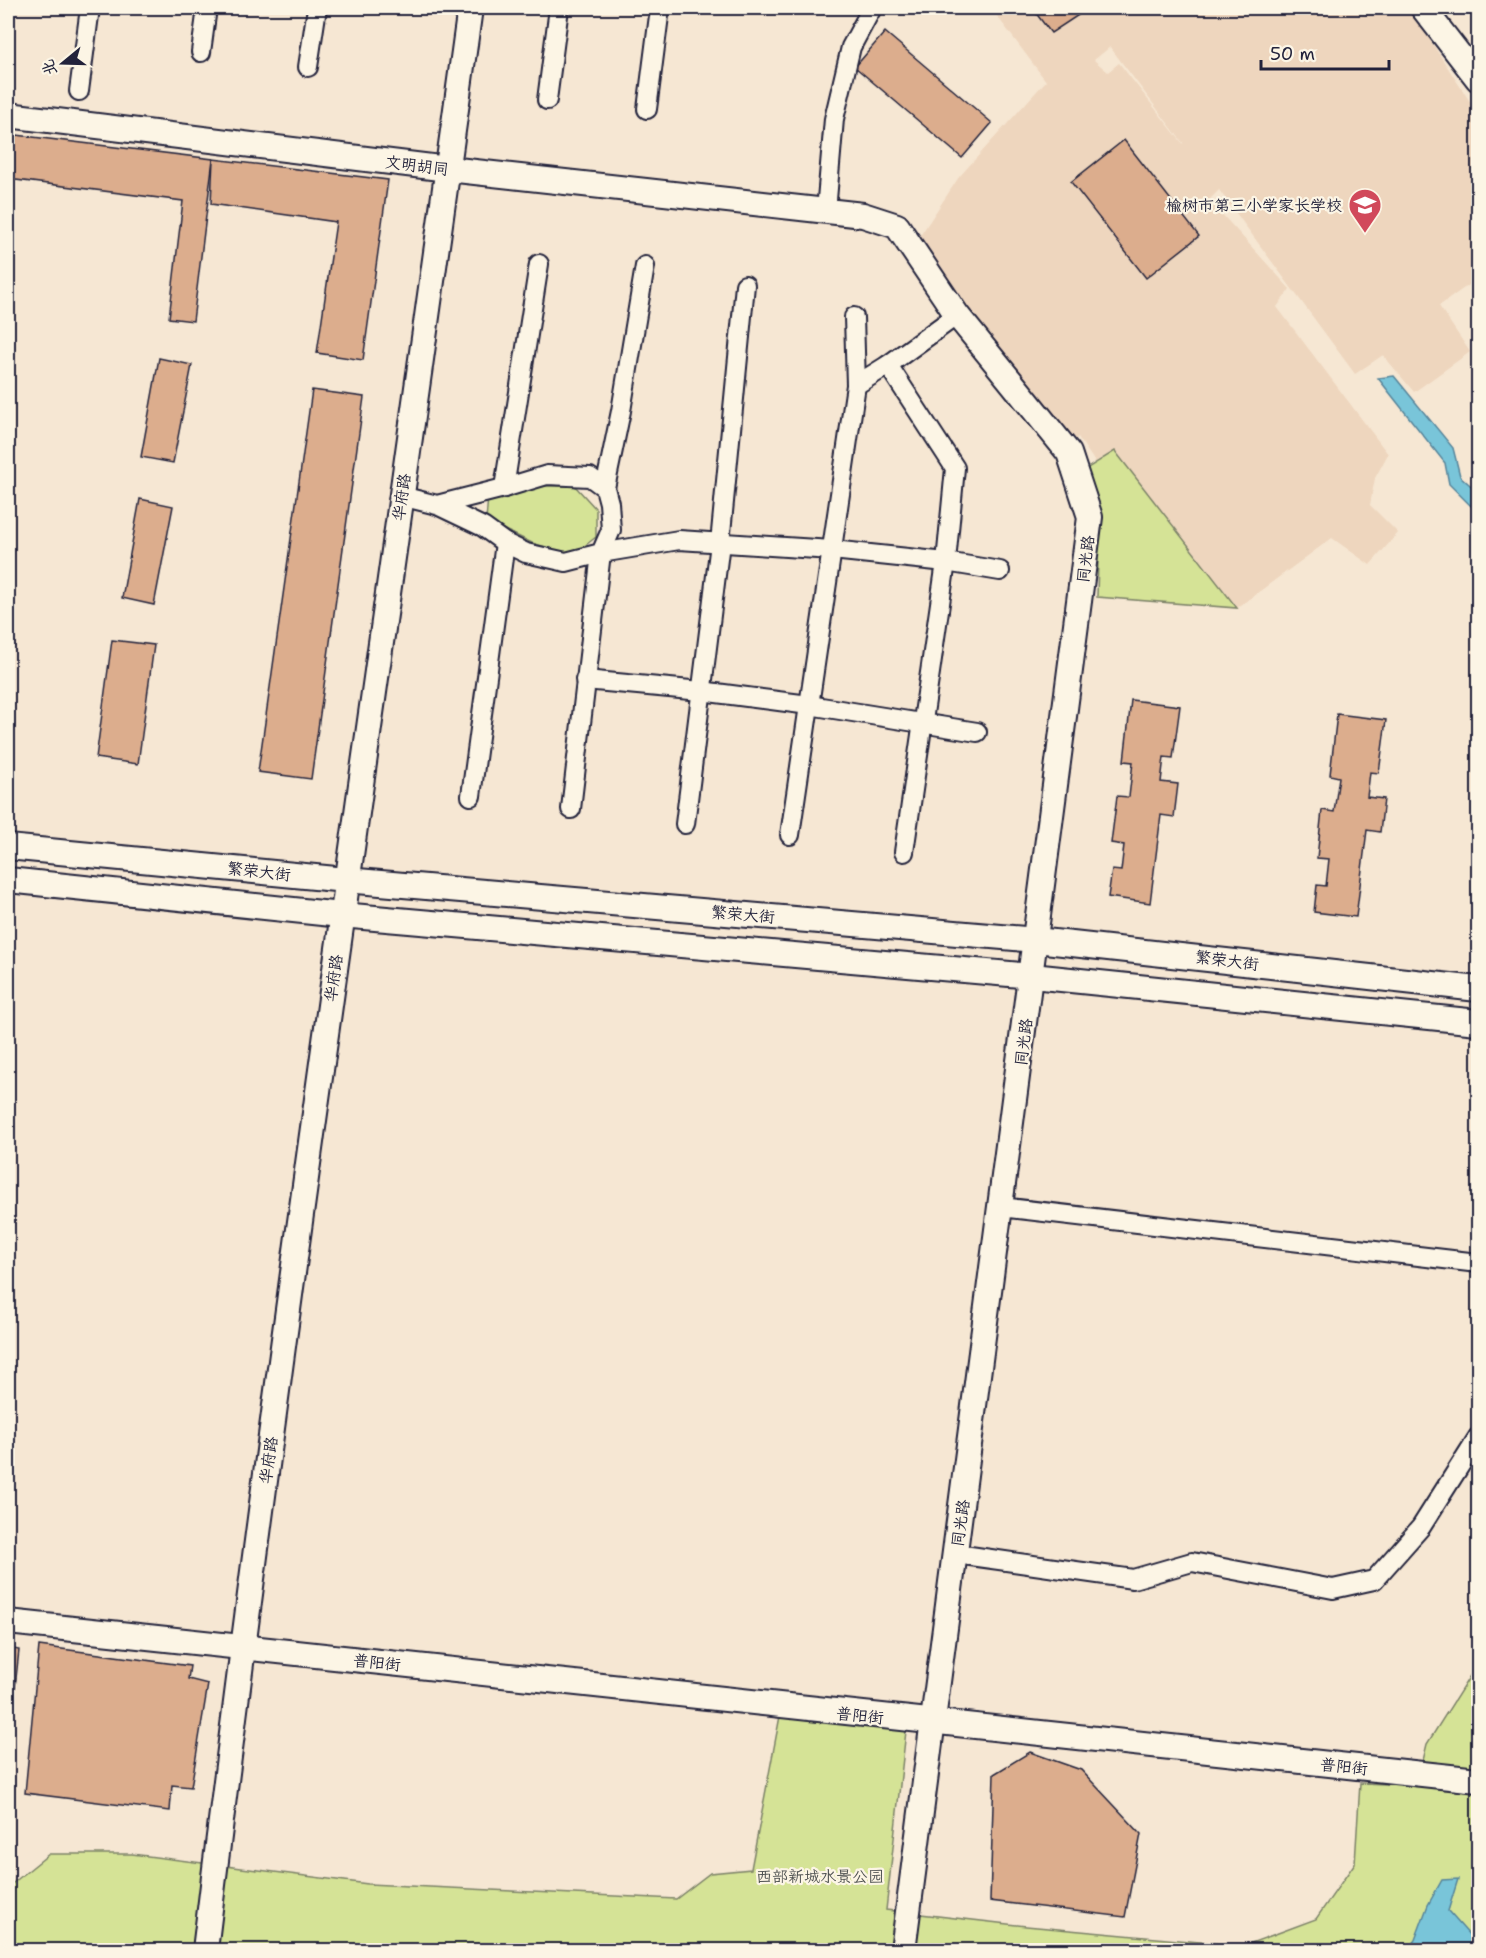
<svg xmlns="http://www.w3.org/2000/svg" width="1486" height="1958" font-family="'Shantell Sans','LXGW WenKai TC',sans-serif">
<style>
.built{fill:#eed6be;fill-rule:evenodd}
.green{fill:#d5e396;stroke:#7c8268;stroke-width:1.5}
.water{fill:#79c5d9;stroke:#56849a;stroke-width:1.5}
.building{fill:#dcad8d;stroke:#22223b;stroke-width:1.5}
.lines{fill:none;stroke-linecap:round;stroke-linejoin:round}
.street-casing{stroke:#22223b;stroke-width:22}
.secondary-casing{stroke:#22223b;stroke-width:28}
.street{stroke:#fcf5e5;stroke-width:18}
.secondary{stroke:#fcf5e5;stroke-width:24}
.labels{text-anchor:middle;stroke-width:4.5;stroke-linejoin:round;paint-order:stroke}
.street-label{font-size:16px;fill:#22223b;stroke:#fcf5e5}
.poi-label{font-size:16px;fill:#22223b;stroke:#fcf5e5;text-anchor:end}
.park-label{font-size:16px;fill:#4f5252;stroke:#fcf5e5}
</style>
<rect width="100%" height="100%" fill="#f6e7d3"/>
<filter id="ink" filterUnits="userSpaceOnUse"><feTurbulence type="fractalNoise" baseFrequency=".0167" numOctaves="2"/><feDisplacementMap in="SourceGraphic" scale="12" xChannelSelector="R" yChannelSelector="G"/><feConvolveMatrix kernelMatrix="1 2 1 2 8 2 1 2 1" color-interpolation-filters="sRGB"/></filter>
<g filter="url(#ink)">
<path class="built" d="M 991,8 L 1409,8 L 1478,114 L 1478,278 L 1439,306 L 1470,352 L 1414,392 L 1383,355 L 1355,374 L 1219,190 L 1209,200 L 1290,289 L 1277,307 L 1388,454 L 1375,478 L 1370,505 L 1398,533 L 1370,565 L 1332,538 L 1237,608 L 1115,451 L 1095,462 L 1078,437 L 1071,444 L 914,245 L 959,177 L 1046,81 ZM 1110,47 L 1183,143 L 1183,144 L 1119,63 L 1108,72 L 1094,60 Z"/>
<g class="green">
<polygon points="1115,451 1237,608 1097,597 1099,522 1081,472"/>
<polygon points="543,486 575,486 596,509 596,537 573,555 532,543 486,521 488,496"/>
<polygon points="1478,1663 1478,1950 8,1950 8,1887 49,1854 132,1854 368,1884 676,1899 710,1873 751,1869 780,1716 906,1731 886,1910 1026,1926 1243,1946 1316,1919 1355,1863 1360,1783 1412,1785 1420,1773 1427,1744"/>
</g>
<g class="water">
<polygon points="1394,376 1453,448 1460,476 1478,492 1478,513 1449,484 1445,463 1378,378"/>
<polygon points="1458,1879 1448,1911 1471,1937 1478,1935 1478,1950 1407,1950 1415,1940 1428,1905 1442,1880"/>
</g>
<g class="building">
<polygon points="1032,8 1089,8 1051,33"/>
<polygon points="885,32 992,123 962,158 855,67"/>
<polygon points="8,134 213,159 193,321 169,318 183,201 8,179"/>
<polygon points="1124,140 1199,236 1146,278 1071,182"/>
<polygon points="213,159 388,180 363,360 317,353 336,222 211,204"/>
<polygon points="159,358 192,365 173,463 141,457"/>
<polygon points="312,390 364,397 311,779 258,772"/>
<polygon points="140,499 173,506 154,605 122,598"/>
<polygon points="112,640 154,645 138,764 96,758"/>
<polygon points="1131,700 1180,706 1173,758 1164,757 1161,782 1178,784 1174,817 1161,815 1150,903 1108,897 1112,870 1121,871 1124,845 1111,843 1117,796 1129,797 1133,762 1124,761"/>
<polygon points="1337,714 1386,720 1379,773 1370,772 1367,797 1384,799 1380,832 1367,830 1356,917 1314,912 1317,885 1326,886 1329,859 1317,858 1322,810 1334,812 1339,777 1330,775"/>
<polygon points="39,1646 190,1666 188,1679 208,1684 191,1787 172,1785 170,1811 25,1793"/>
<polygon points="8,1648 19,1650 13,1706 8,1705"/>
<polygon points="1030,1752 1081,1770 1141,1834 1125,1917 990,1901 994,1774"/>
</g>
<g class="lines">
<g class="street-casing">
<g id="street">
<polyline points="201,52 207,8"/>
<polyline points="308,67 317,8"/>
<polyline points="79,91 90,8"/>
<polyline points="547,100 559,8"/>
<polyline points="647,109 660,8"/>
<polyline points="826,211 834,119 851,47 872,8"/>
<polyline points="888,365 955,468 946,562 904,852"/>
<polyline points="856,385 888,365 957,315"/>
<polyline points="504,488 539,264"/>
<polyline points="605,488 621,411 645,266"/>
<polyline points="401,496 437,505 483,527 505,543 526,553 566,562 601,553 611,530 609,503 605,488 590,477 547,475 504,488 437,505"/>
<polyline points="585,680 701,691 809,705 977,732"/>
<polyline points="471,796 505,543"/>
<polyline points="571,809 601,553 679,540 832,550 946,562 1000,571"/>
<polyline points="685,824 720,543 745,285"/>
<polyline points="790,835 856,385 854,317"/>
<polyline points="1001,1207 1478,1263"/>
<polyline points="956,1554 1133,1579 1192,1562 1333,1589 1374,1580 1421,1527 1478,1437"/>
</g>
</g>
<g class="secondary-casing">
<g id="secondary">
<polyline points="1423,8 1478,79"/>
<polyline points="8,115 448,169 863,215 897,226 957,315 1069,453 1090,517 903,1950"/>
<polyline points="8,847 346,880 1036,940 1478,989"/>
<polyline points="8,880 341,915 1032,976 1478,1022"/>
<polyline points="8,1622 1478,1780"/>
<path d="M 205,1950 C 284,1301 381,655 470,8"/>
</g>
</g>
<use href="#street" class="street"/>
<use href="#secondary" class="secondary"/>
</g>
</g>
<defs>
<g id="school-pin" transform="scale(1.725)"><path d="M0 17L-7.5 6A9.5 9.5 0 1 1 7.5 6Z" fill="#d1495b" stroke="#fcf5e5"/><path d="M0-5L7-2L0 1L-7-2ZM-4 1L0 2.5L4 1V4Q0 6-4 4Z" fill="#fff"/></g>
</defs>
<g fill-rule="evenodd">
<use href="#school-pin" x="1365" y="205"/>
</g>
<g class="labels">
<g class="street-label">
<text transform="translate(417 165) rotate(7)" y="6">文明胡同</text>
<text transform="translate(401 497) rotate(-82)" y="6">华府路</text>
<text transform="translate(1085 559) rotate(-83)" y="6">同光路</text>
<text transform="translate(259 871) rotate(6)" y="6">繁荣大街</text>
<text transform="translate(743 914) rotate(5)" y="6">繁荣大街</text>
<text transform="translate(1227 960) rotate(7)" y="6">繁荣大街</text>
<text transform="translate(333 978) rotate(-82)" y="6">华府路</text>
<text transform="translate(1023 1042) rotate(-83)" y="6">同光路</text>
<text transform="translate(268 1460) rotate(-82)" y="6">华府路</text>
<text transform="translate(960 1523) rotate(-82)" y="6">同光路</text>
<text transform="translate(377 1662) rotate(6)" y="6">普阳街</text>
<text transform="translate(860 1715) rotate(6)" y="6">普阳街</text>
<text transform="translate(1344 1766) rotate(6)" y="6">普阳街</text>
</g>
<g class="poi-label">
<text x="1342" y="211">榆树市第三小学家长学校</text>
</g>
<g class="park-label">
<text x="820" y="1882">西部新城水景公园</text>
</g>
</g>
<rect width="1486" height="1958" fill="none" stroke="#fcf5e5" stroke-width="30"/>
<rect x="15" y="15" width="1456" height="1928" fill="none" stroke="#22223b" stroke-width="2" filter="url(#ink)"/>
<g transform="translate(63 63) rotate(251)" stroke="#fcf5e5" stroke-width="4.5" paint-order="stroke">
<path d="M0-4.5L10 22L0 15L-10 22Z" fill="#22223b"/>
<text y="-9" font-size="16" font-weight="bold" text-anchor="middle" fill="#22223b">北</text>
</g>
<path d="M1261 60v9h128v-9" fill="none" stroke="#22223b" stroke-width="3"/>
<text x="1270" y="60" font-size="18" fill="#22223b" stroke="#fcf5e5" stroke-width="4.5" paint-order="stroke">50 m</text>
</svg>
